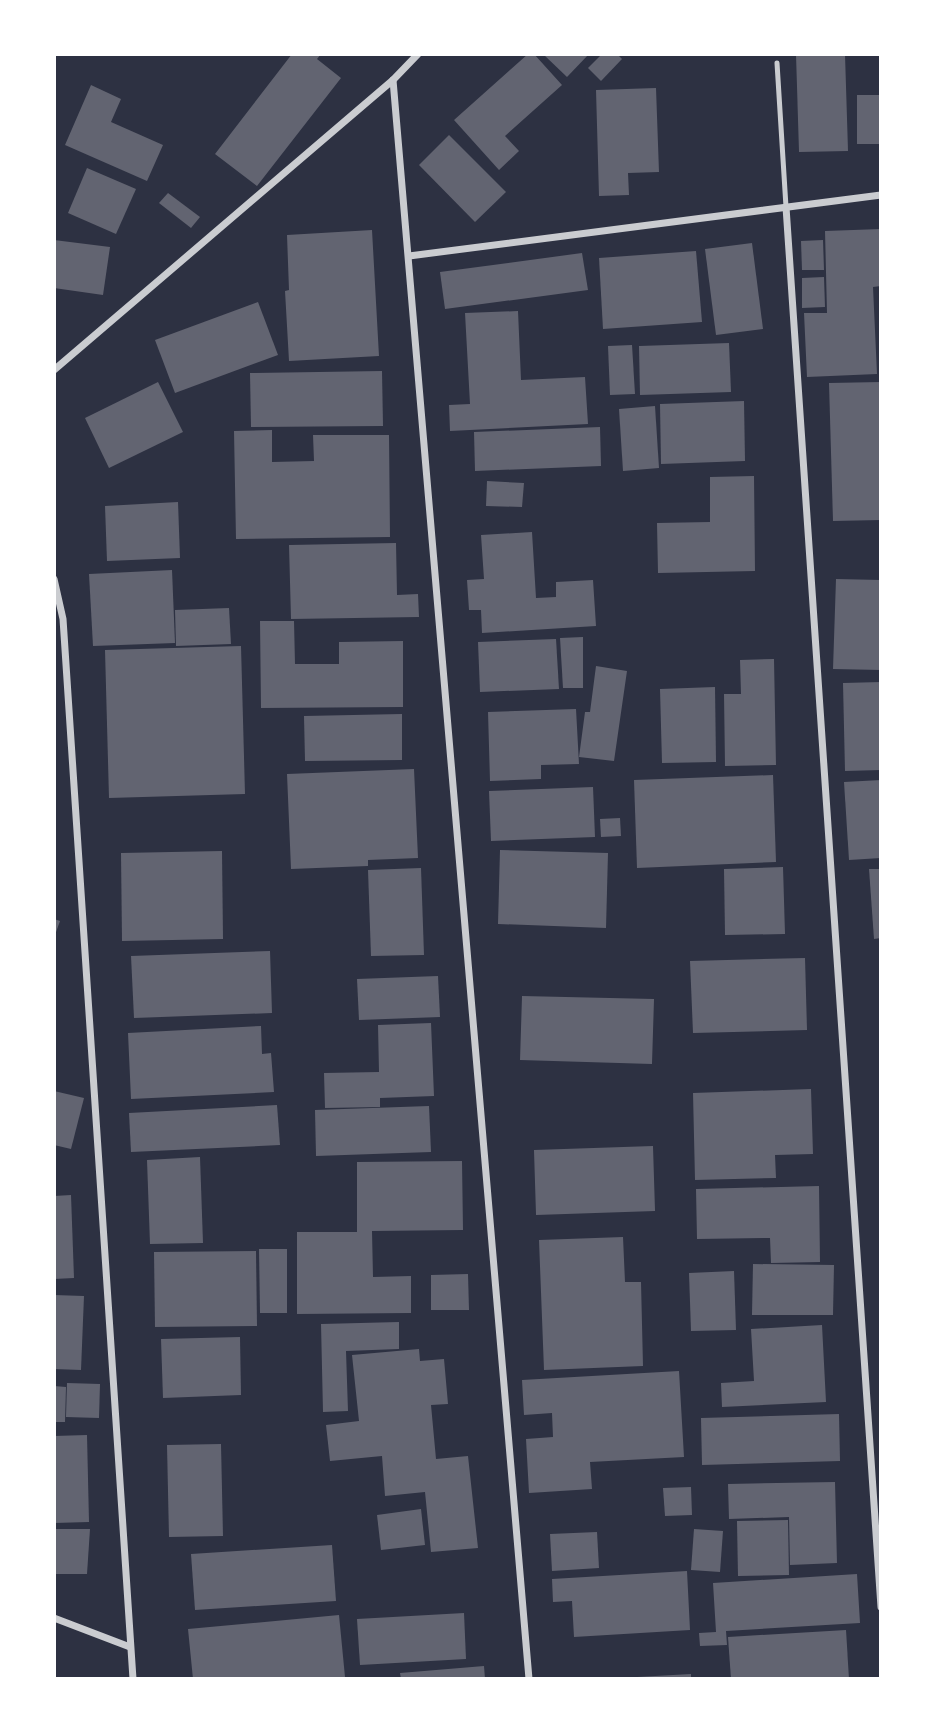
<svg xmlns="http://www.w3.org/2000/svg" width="935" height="1733" font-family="Mulish,sans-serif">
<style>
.building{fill:#626471}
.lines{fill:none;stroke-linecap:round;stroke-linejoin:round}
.service{stroke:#caccd0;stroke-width:5}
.minor{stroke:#caccd0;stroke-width:7}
</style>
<rect width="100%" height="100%" fill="#2d3142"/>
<g class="building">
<polygon points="292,54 321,54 317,59 341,78 257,186 215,154"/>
<polygon points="528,54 534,54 562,85 505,136 519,151 499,170 454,120"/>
<polygon points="543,54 589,54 567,77"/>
<polygon points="602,54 617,54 622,59 601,81 588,68"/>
<polygon points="796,54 845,54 848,151 799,152"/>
<polygon points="91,85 121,99 111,122 163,145 147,181 65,145"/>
<polygon points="656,88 659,172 628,173 629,195 599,196 596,90"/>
<rect x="857" y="95" width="24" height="49"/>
<polygon points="449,135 506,192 475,222 419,165"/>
<polygon points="87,168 136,189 116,234 68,213"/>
<polygon points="168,193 200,217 191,228 159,203"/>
<polygon points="881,229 881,286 873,287 877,374 807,377 804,313 827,313 825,231"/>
<polygon points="372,230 379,356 289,361 285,291 289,290 287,235"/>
<polygon points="54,240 110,247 103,295 54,288"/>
<polygon points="823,240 824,270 802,270 801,241"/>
<polygon points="752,243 763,329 716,335 705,249"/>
<polygon points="696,251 702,322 603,329 599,258"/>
<polygon points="582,253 588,290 445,309 440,272"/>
<polygon points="824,277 825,307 802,308 802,278"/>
<polygon points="258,302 278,355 175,393 155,340"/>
<polygon points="518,311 521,380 585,377 588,424 450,431 449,405 470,404 465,313"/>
<polygon points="729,343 731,392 640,395 639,346"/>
<polygon points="632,345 635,394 610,395 608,346"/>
<polygon points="382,371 383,426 251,427 250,373"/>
<polygon points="158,382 183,432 109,468 85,418"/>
<polygon points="881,382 881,520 833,521 829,383"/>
<polygon points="744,401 745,461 661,464 660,404"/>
<polygon points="655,406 659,468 623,471 619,409"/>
<polygon points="600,427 601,466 475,471 474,432"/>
<polygon points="272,430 272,462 314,461 313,435 389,435 390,537 236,539 234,431"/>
<polygon points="754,476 755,571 658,573 657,523 710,522 710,477"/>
<polygon points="487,481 524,483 522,507 486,506"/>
<polygon points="178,502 180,558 107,561 105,506"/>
<polygon points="532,532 536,598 556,597 556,582 593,580 596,626 482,633 481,610 469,610 467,580 484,579 481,535"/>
<polygon points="396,543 397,595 418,594 419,617 291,619 289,545"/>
<polygon points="172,570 175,643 93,646 89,574"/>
<polygon points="836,579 881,580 881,670 833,669"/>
<polygon points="229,608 231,644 176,646 175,610"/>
<polygon points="260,621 294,621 295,664 339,664 339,642 403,641 403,707 261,708"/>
<polygon points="583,637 583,688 563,688 560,638"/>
<polygon points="556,639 559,689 480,692 478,642"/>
<polygon points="241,646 245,794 109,798 105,650"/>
<polygon points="774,659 776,765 725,766 724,694 741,694 740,660"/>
<polygon points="596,666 627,671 614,761 579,757 585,712 590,712"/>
<polygon points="881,682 881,770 845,771 843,683"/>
<polygon points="715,687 716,762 662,763 660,689"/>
<polygon points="576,709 579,764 541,765 541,779 490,781 488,712"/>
<polygon points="402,714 402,760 305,761 304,716"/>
<polygon points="414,769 418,858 368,860 368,866 291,869 287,774"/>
<polygon points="773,775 776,862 637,868 634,780"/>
<polygon points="881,780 881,858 849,860 844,782"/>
<polygon points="593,787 595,837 491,841 489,791"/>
<polygon points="620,818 621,836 601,837 600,819"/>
<polygon points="500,850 608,853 606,928 498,924"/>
<polygon points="222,851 223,939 122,941 121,853"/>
<polygon points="783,867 785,934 725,935 724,869"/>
<polygon points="421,868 424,955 371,956 368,870"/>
<polygon points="869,869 881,869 881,938 874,939"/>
<polygon points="54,919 60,921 55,935 54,935"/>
<polygon points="270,951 272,1013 134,1018 131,956"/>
<polygon points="805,958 807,1030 693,1033 690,961"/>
<polygon points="438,976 440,1017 359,1020 357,979"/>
<polygon points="522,996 654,999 652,1064 520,1060"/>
<polygon points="431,1023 434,1096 380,1098 380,1107 325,1108 324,1073 379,1072 378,1025"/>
<polygon points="261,1026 262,1054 271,1053 274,1092 131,1099 128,1033"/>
<polygon points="811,1089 813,1154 775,1155 776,1178 695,1180 693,1093"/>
<polygon points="54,1091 84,1098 71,1149 54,1145"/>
<polygon points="277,1105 280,1145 131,1152 129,1113"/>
<polygon points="429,1106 431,1152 316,1156 315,1110"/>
<polygon points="653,1146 655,1211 536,1215 534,1150"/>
<polygon points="200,1157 203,1243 150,1244 147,1160"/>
<polygon points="462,1161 463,1230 372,1231 373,1277 411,1276 411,1313 297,1314 297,1232 357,1232 357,1162"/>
<polygon points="819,1186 820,1262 771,1263 770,1238 697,1239 696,1189"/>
<polygon points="71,1195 74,1278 54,1279 54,1196"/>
<polygon points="623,1237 625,1282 641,1282 643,1366 544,1370 539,1240"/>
<polygon points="259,1249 287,1249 287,1313 260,1313"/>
<polygon points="256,1251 257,1326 155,1327 154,1252"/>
<polygon points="753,1264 834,1265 833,1315 752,1315"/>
<polygon points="734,1271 736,1330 691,1331 689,1273"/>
<polygon points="468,1274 469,1310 431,1310 431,1275"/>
<polygon points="54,1295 84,1296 81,1370 54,1369"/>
<polygon points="399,1322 399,1349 346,1351 348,1411 323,1412 321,1324"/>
<polygon points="822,1325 826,1402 722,1407 721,1383 754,1381 751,1329"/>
<polygon points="240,1337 241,1395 163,1398 161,1339"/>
<polygon points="419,1349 420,1361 444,1359 448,1404 431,1405 436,1459 468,1456 478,1548 431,1552 425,1492 385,1496 382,1456 330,1461 326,1425 359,1421 352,1355"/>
<polygon points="679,1371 684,1457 590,1462 592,1489 529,1493 526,1439 553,1437 552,1413 524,1415 522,1380"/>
<polygon points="67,1383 100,1384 99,1418 66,1417"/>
<polygon points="54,1386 66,1387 65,1422 54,1422"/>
<polygon points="839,1414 840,1461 702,1465 701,1418"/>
<polygon points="87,1435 89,1522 54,1523 54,1436"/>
<polygon points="221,1444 223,1536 169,1537 167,1445"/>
<polygon points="835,1482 837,1563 790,1565 789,1517 729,1519 728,1484"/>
<polygon points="691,1487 692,1515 665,1516 663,1488"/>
<polygon points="421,1509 425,1545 381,1550 377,1515"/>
<polygon points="788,1520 789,1575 738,1576 737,1521"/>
<polygon points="54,1529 90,1529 87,1574 54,1574"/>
<polygon points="694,1529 723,1531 720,1572 691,1570"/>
<polygon points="597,1532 599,1568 552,1571 550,1534"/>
<polygon points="332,1545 336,1601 195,1610 191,1554"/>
<polygon points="687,1571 690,1630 574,1637 572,1601 553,1602 552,1579"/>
<polygon points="857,1574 860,1623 726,1631 727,1645 700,1646 699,1633 716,1632 713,1583"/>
<polygon points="464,1613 466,1659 360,1665 357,1619"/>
<polygon points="339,1615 345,1677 322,1679 193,1679 188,1629"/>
<polygon points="846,1630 849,1679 731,1679 728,1637"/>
<polygon points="484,1666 485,1679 401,1679 400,1673"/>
<polygon points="691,1674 691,1679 637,1679 637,1677"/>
</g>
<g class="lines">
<polyline class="service" points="777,63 786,207"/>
<g class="minor">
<polyline points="393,80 529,1679"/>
<polyline points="786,207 881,1607"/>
<polyline points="409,256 881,195"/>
<polyline points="54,370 393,80 418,54"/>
<polyline points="54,579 63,619 133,1679"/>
<polyline points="54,1618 130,1647"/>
</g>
</g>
<rect width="935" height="1733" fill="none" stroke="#ffffff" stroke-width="112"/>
</svg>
